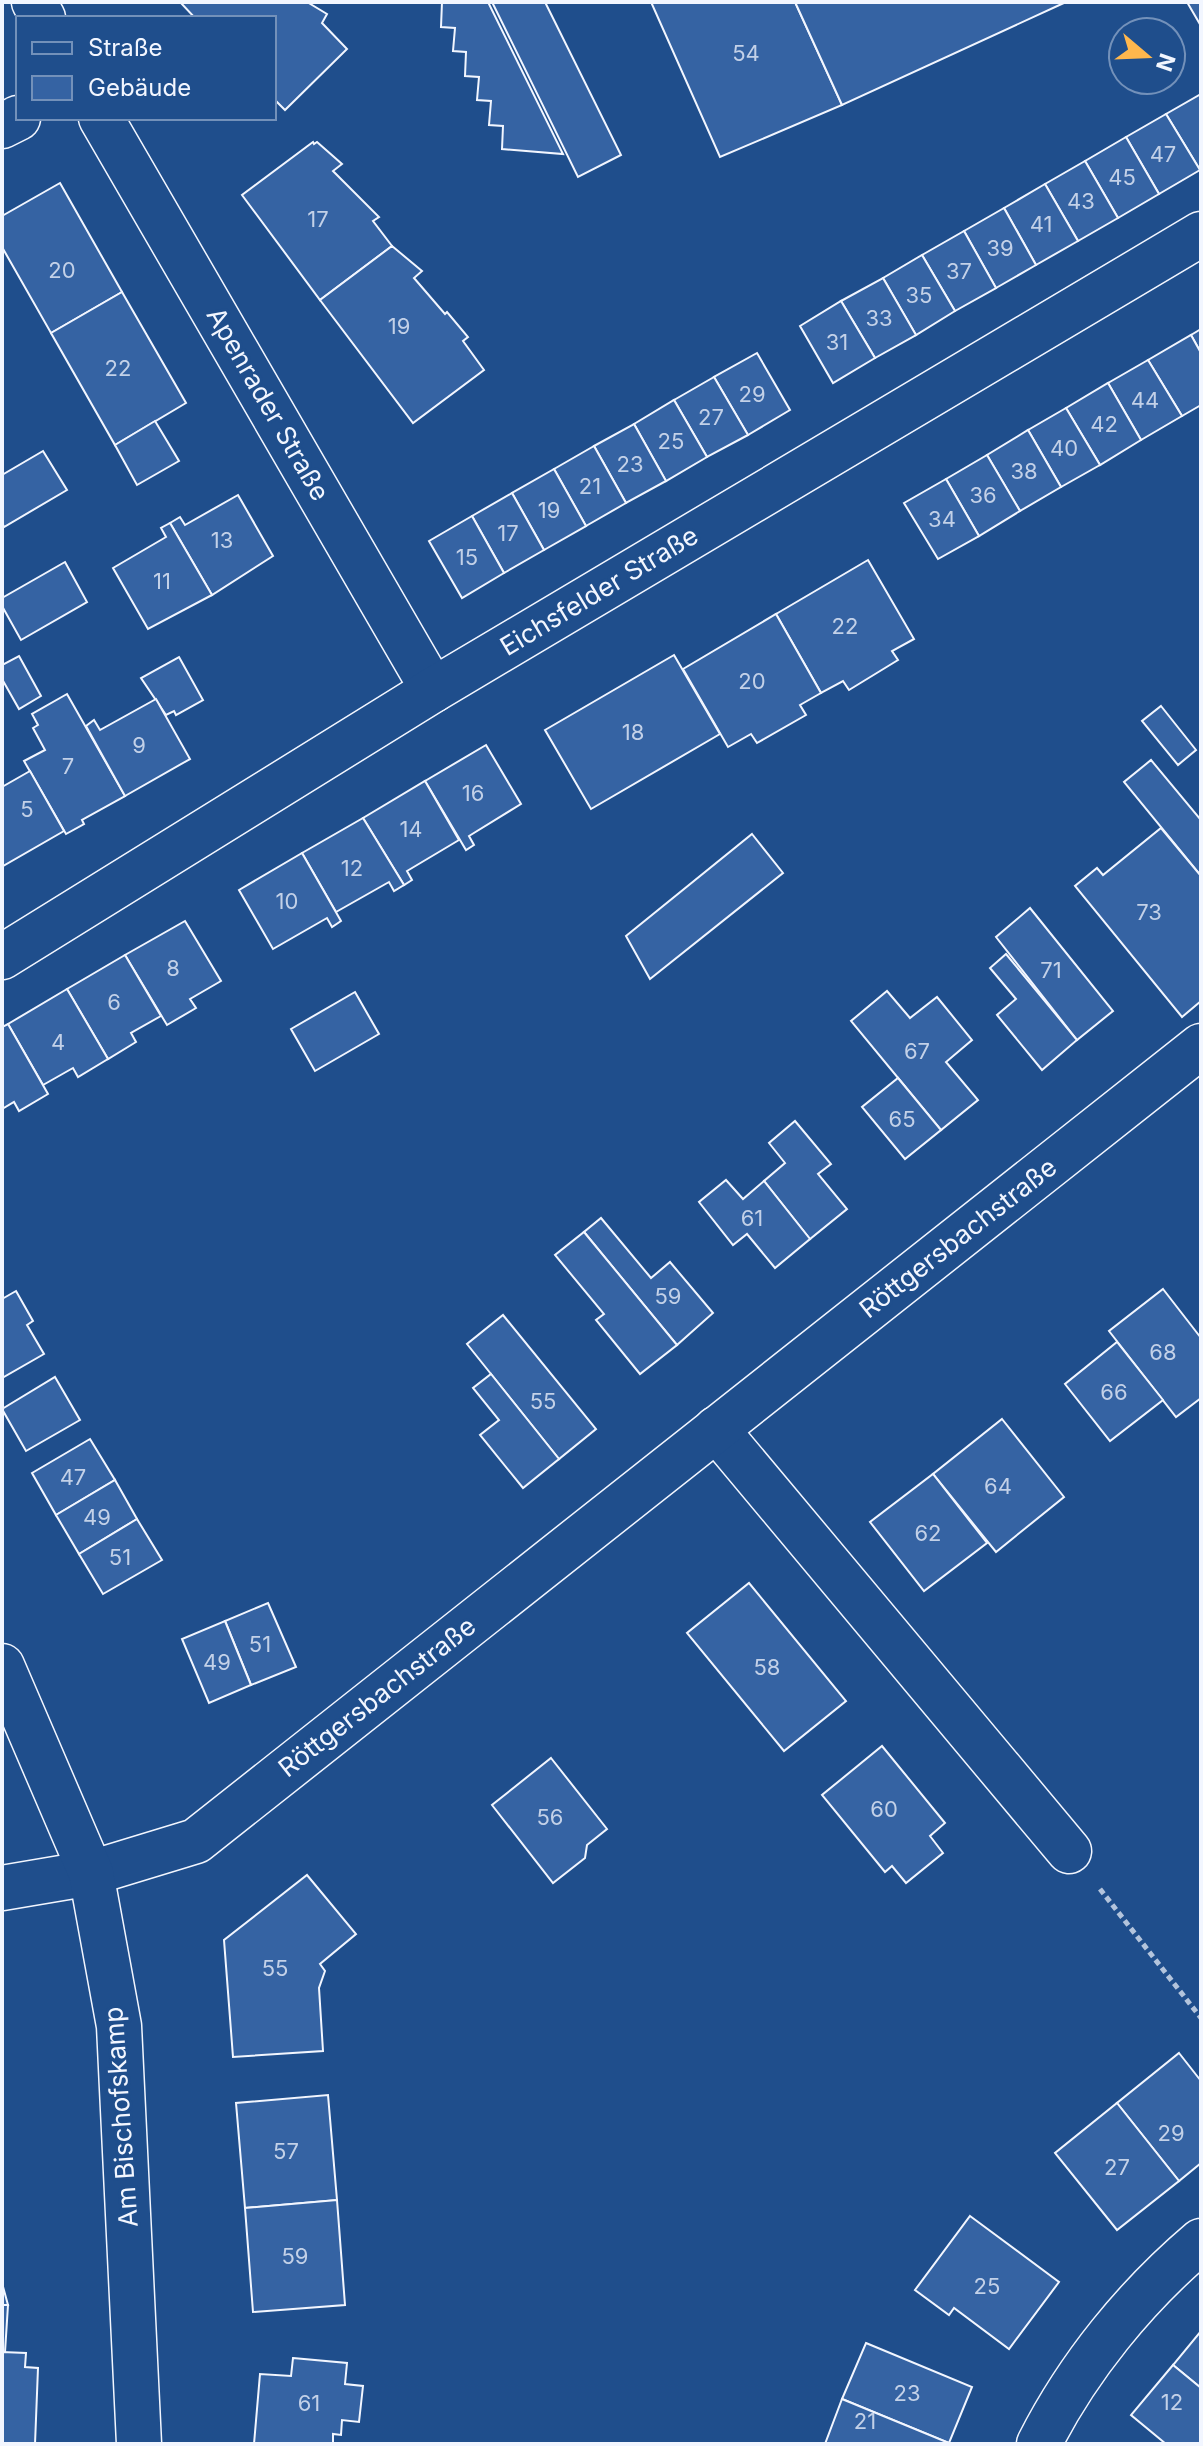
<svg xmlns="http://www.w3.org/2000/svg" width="1203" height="2446" font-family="Inter,sans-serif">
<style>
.building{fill:#3563a3;stroke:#f2f6ff;stroke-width:2}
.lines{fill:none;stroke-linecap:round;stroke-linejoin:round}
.minor-casing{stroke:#f2f6ff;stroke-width:47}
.tertiary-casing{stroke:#f2f6ff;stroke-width:47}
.path{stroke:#b3c4dc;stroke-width:5;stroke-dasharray:6 4;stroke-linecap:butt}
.minor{stroke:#1f4e8c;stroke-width:44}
.tertiary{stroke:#1f4e8c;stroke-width:44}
.labels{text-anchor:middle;stroke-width:6;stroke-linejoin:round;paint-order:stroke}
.number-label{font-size:22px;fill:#c3d1e8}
.street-label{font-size:26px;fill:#f2f6ff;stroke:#1f4e8c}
</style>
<rect width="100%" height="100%" fill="#1f4e8c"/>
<g class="building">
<polygon points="180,2 307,2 327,14 322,23 347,49 285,110 274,99 274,18 195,18"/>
<polygon points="439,2 488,2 563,154 502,149 503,126 489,125 491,101 477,100 479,77 465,76 466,52 453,51 455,28 441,27 442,2"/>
<polygon points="492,2 545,2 621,155 578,177"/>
<polygon points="651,2 795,2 842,105 720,157"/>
<polygon points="795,2 1066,2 842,105"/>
<polygon points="1187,2 1201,2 1201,26"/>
<polygon points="1201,94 1201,170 1200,170 1166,114"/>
<polygon points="1166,114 1200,170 1159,194 1126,137"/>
<polygon points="1126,137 1159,194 1118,218 1085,161"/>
<polygon points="313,142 314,144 317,142 342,164 333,171 379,217 373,221 392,246 320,300 242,195"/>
<polygon points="1085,161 1118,218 1078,241 1045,184"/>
<polygon points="60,183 122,292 51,333 2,247 2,216"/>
<polygon points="1045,184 1078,241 1036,265 1004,208"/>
<polygon points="1004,208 1036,265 996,288 964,231"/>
<polygon points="964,231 996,288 955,311 922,255"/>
<polygon points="392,246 422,271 414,278 445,314 447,312 468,337 463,341 484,370 413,423 320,300"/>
<polygon points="922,255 955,311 916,335 883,278"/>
<polygon points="883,278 916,335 875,358 841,301"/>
<polygon points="122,292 186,403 115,445 51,333"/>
<polygon points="841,301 875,358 833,383 800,326"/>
<polygon points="1201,329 1201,353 1191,335"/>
<polygon points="1191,335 1201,353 1201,405 1182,416 1148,360"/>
<polygon points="757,353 790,410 748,435 714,377"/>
<polygon points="1148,360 1182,416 1141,440 1108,383"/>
<polygon points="714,377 748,435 707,457 674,400"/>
<polygon points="1108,383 1141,440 1100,465 1066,408"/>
<polygon points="674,400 707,457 666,481 634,424"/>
<polygon points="1066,408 1100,465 1061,487 1028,430"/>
<polygon points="155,421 179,461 137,485 115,445"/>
<polygon points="634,424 666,481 626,503 594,446"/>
<polygon points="1028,430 1061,487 1020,511 987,455"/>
<polygon points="594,446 626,503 586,526 554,469"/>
<polygon points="43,451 67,490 4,527 2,522 2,475"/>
<polygon points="987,455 1020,511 979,536 946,479"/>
<polygon points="554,469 586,526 544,550 512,493"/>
<polygon points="946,479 979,536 938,559 904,503"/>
<polygon points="512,493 544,550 504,573 472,516"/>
<polygon points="238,495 273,556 212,595 170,523 180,517 185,525"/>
<polygon points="472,516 504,573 462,598 429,541"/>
<polygon points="170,523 212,595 148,629 113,568 166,537 161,528"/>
<polygon points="868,560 914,639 892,651 898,660 849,690 843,681 821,693 776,614"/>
<polygon points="65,562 87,602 21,640 2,606 2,598"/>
<polygon points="776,614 821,693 800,705 806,715 757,743 751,734 728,747 683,669"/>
<polygon points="674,655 720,734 591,809 545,730"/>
<polygon points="19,656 41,696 19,709 2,679 2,665"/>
<polygon points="179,657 203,700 176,715 174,711 166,715 141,678"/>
<polygon points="67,694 125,796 82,820 84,824 66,834 24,761 45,750 33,728 38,725 32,714"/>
<polygon points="156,699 190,759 125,796 86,726 94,720 100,730"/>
<polygon points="1161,706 1196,750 1178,765 1142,721"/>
<polygon points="486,745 521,804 469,836 474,845 466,850 425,781"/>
<polygon points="1151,760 1201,820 1201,876 1124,782"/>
<polygon points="30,771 64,831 3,866 2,787"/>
<polygon points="425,781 459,840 407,871 412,880 404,885 363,818"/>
<polygon points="363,818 404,885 394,891 389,882 336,912 302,853"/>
<polygon points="1161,828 1201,876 1201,1001 1182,1017 1075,886 1097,868 1103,875"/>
<polygon points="752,834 783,873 650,979 626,936"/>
<polygon points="302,853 341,921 332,927 327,918 273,949 239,890"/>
<polygon points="1030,908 1113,1011 1077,1040 996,937"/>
<polygon points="185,921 221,981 190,999 196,1008 167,1025 125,955"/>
<polygon points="1006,954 1077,1040 1042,1070 997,1015 1016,999 990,968"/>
<polygon points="125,955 161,1016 131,1033 136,1042 108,1059 67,989"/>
<polygon points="67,989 108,1059 78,1077 73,1068 43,1085 8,1024"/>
<polygon points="887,991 910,1018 937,997 972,1040 946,1062 978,1100 941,1130 851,1021"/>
<polygon points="355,992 379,1034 315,1071 291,1029"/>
<polygon points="8,1024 48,1094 19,1111 14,1102 2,1109 2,1027"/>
<polygon points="898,1078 941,1130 905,1159 862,1107"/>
<polygon points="795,1121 831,1164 818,1174 847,1209 810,1239 764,1181 785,1163 769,1143"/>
<polygon points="726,1180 743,1199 764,1181 810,1239 775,1268 747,1234 733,1245 699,1202"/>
<polygon points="601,1218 651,1278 670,1262 713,1313 677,1345 584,1232"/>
<polygon points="584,1232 677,1345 640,1374 596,1320 604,1314 555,1255"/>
<polygon points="1163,1289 1201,1338 1201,1398 1176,1417 1109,1331"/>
<polygon points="16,1291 33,1321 27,1325 44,1354 2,1378 2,1299"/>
<polygon points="503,1315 596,1429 559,1459 467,1344"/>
<polygon points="1117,1342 1163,1400 1110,1441 1065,1384"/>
<polygon points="491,1374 559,1459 523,1488 480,1435 499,1420 473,1388"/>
<polygon points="55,1377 80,1420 26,1451 2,1409"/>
<polygon points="1002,1419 1064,1497 996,1552 933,1474"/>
<polygon points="90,1439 115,1480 56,1515 32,1473"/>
<polygon points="933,1474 987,1543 924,1591 870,1522"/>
<polygon points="115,1480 137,1519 79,1554 56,1515"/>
<polygon points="137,1519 162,1560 103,1594 79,1554"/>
<polygon points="749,1583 846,1701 784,1751 687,1633"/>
<polygon points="268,1603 296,1667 251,1685 225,1621"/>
<polygon points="225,1621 251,1685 209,1703 182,1639"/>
<polygon points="882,1746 945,1823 930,1836 943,1853 906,1883 892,1866 885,1872 822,1795"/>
<polygon points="551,1758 607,1829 587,1845 585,1858 553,1883 492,1805"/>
<polygon points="307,1875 356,1934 320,1964 325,1971 319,1988 323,2051 233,2057 224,1940"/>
<polygon points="1179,2053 1201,2081 1201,2163 1179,2181 1117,2103"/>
<polygon points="328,2095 337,2200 245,2208 236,2103"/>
<polygon points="1117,2103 1179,2181 1117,2230 1055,2153"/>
<polygon points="337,2200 345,2305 253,2312 245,2208"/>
<polygon points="970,2216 1059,2282 1009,2349 954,2308 949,2315 915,2290"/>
<polygon points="2,2283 8,2305 2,2305"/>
<polygon points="2,2305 8,2305 5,2352 2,2352"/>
<polygon points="1201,2331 1201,2388 1173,2365"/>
<polygon points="866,2343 972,2387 949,2443 842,2399"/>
<polygon points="2,2352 26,2353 25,2367 38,2368 35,2444 2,2444"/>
<polygon points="293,2358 347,2363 345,2384 363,2386 359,2422 342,2420 341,2435 333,2434 333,2444 254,2444 260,2374 291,2376"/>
<polygon points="1173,2365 1201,2388 1201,2444 1166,2444 1131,2415"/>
<polygon points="842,2399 949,2443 948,2444 825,2444"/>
</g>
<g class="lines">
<g class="minor-casing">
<g id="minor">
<polyline points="34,2 43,18"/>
<polyline points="101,118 433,690"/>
<polyline points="2,126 18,118"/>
<polyline points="2,957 433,690 1201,234"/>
<polyline points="716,1429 1069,1851"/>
<polyline points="2,1888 91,1873 196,1841 1201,1046"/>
<path d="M 1039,2444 C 1078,2367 1135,2297 1201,2241"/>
</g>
</g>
<g class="tertiary-casing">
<polyline id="tertiary" points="2,1666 91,1873 119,2026 139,2444"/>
</g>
<polyline class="path" points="1100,1889 1201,2018"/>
<use href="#minor" class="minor"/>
<use href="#tertiary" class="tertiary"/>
</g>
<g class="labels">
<g class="number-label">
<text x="746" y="61">54</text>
<text x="1163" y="162">47</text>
<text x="1122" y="185">45</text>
<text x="1081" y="209">43</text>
<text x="318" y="227">17</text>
<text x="1041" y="232">41</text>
<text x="1000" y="256">39</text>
<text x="62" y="278">20</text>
<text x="959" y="279">37</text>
<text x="919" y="303">35</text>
<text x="879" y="326">33</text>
<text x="399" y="334">19</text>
<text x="837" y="350">31</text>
<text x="118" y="376">22</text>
<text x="752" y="402">29</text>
<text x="1145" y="408">44</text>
<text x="711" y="425">27</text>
<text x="1104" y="432">42</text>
<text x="671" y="449">25</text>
<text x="1064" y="456">40</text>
<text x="630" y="472">23</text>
<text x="1024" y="479">38</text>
<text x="590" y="494">21</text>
<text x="983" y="503">36</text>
<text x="549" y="518">19</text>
<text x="942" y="527">34</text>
<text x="508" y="541">17</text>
<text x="222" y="548">13</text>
<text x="467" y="565">15</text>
<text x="162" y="589">11</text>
<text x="845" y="634">22</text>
<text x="752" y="689">20</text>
<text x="633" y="740">18</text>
<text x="139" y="753">9</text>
<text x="68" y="774">7</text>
<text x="473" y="801">16</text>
<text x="27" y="817">5</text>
<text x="411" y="837">14</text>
<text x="352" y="876">12</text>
<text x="287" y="909">10</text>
<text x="1149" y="920">73</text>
<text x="173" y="976">8</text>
<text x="1051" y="978">71</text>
<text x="114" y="1010">6</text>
<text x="58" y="1050">4</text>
<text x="917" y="1059">67</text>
<text x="902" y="1127">65</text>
<text x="752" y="1226">61</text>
<text x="668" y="1304">59</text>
<text x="1163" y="1360">68</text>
<text x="1114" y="1400">66</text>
<text x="543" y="1409">55</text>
<text x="73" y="1485">47</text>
<text x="998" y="1494">64</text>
<text x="97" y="1525">49</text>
<text x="928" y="1541">62</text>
<text x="120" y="1565">51</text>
<text x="260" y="1652">51</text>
<text x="217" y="1670">49</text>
<text x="767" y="1675">58</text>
<text x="884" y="1817">60</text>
<text x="550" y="1825">56</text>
<text x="275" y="1976">55</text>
<text x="1171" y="2141">29</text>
<text x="286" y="2159">57</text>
<text x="1117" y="2175">27</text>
<text x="295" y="2264">59</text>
<text x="987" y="2294">25</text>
<text x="907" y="2401">23</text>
<text x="1172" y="2410">12</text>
<text x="309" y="2411">61</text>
<text x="865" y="2429">21</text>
</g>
<g class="street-label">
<text transform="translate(268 404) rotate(60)" y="9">Apenrader Straße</text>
<text transform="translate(599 591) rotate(-31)" y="9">Eichsfelder Straße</text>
<text transform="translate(958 1238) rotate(-38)" y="9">Röttgersbachstraße</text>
<text transform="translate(377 1697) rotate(-38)" y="9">Röttgersbachstraße</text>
<text transform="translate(121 2117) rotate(-94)" y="9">Am Bischofskamp</text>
</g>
</g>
<rect width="1203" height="2446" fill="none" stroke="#f2f6ff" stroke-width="8"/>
<rect x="16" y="16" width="260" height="104" fill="#1f4e8c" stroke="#7391ba" stroke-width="2"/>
<rect x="32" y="42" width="40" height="12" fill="#1f4e8c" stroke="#7391ba" stroke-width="2"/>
<text x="88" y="56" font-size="24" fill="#f2f6ff">Straße</text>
<rect x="32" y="76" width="40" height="24" fill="#3563a3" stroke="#7391ba" stroke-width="2"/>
<text x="88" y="96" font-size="24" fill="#f2f6ff">Gebäude</text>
<g transform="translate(1147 56) rotate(109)"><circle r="38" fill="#1f4e8c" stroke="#7391ba" stroke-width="2"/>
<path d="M0-6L14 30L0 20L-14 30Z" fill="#ffb74d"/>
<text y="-12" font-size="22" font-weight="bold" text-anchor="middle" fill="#f2f6ff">N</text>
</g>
</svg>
